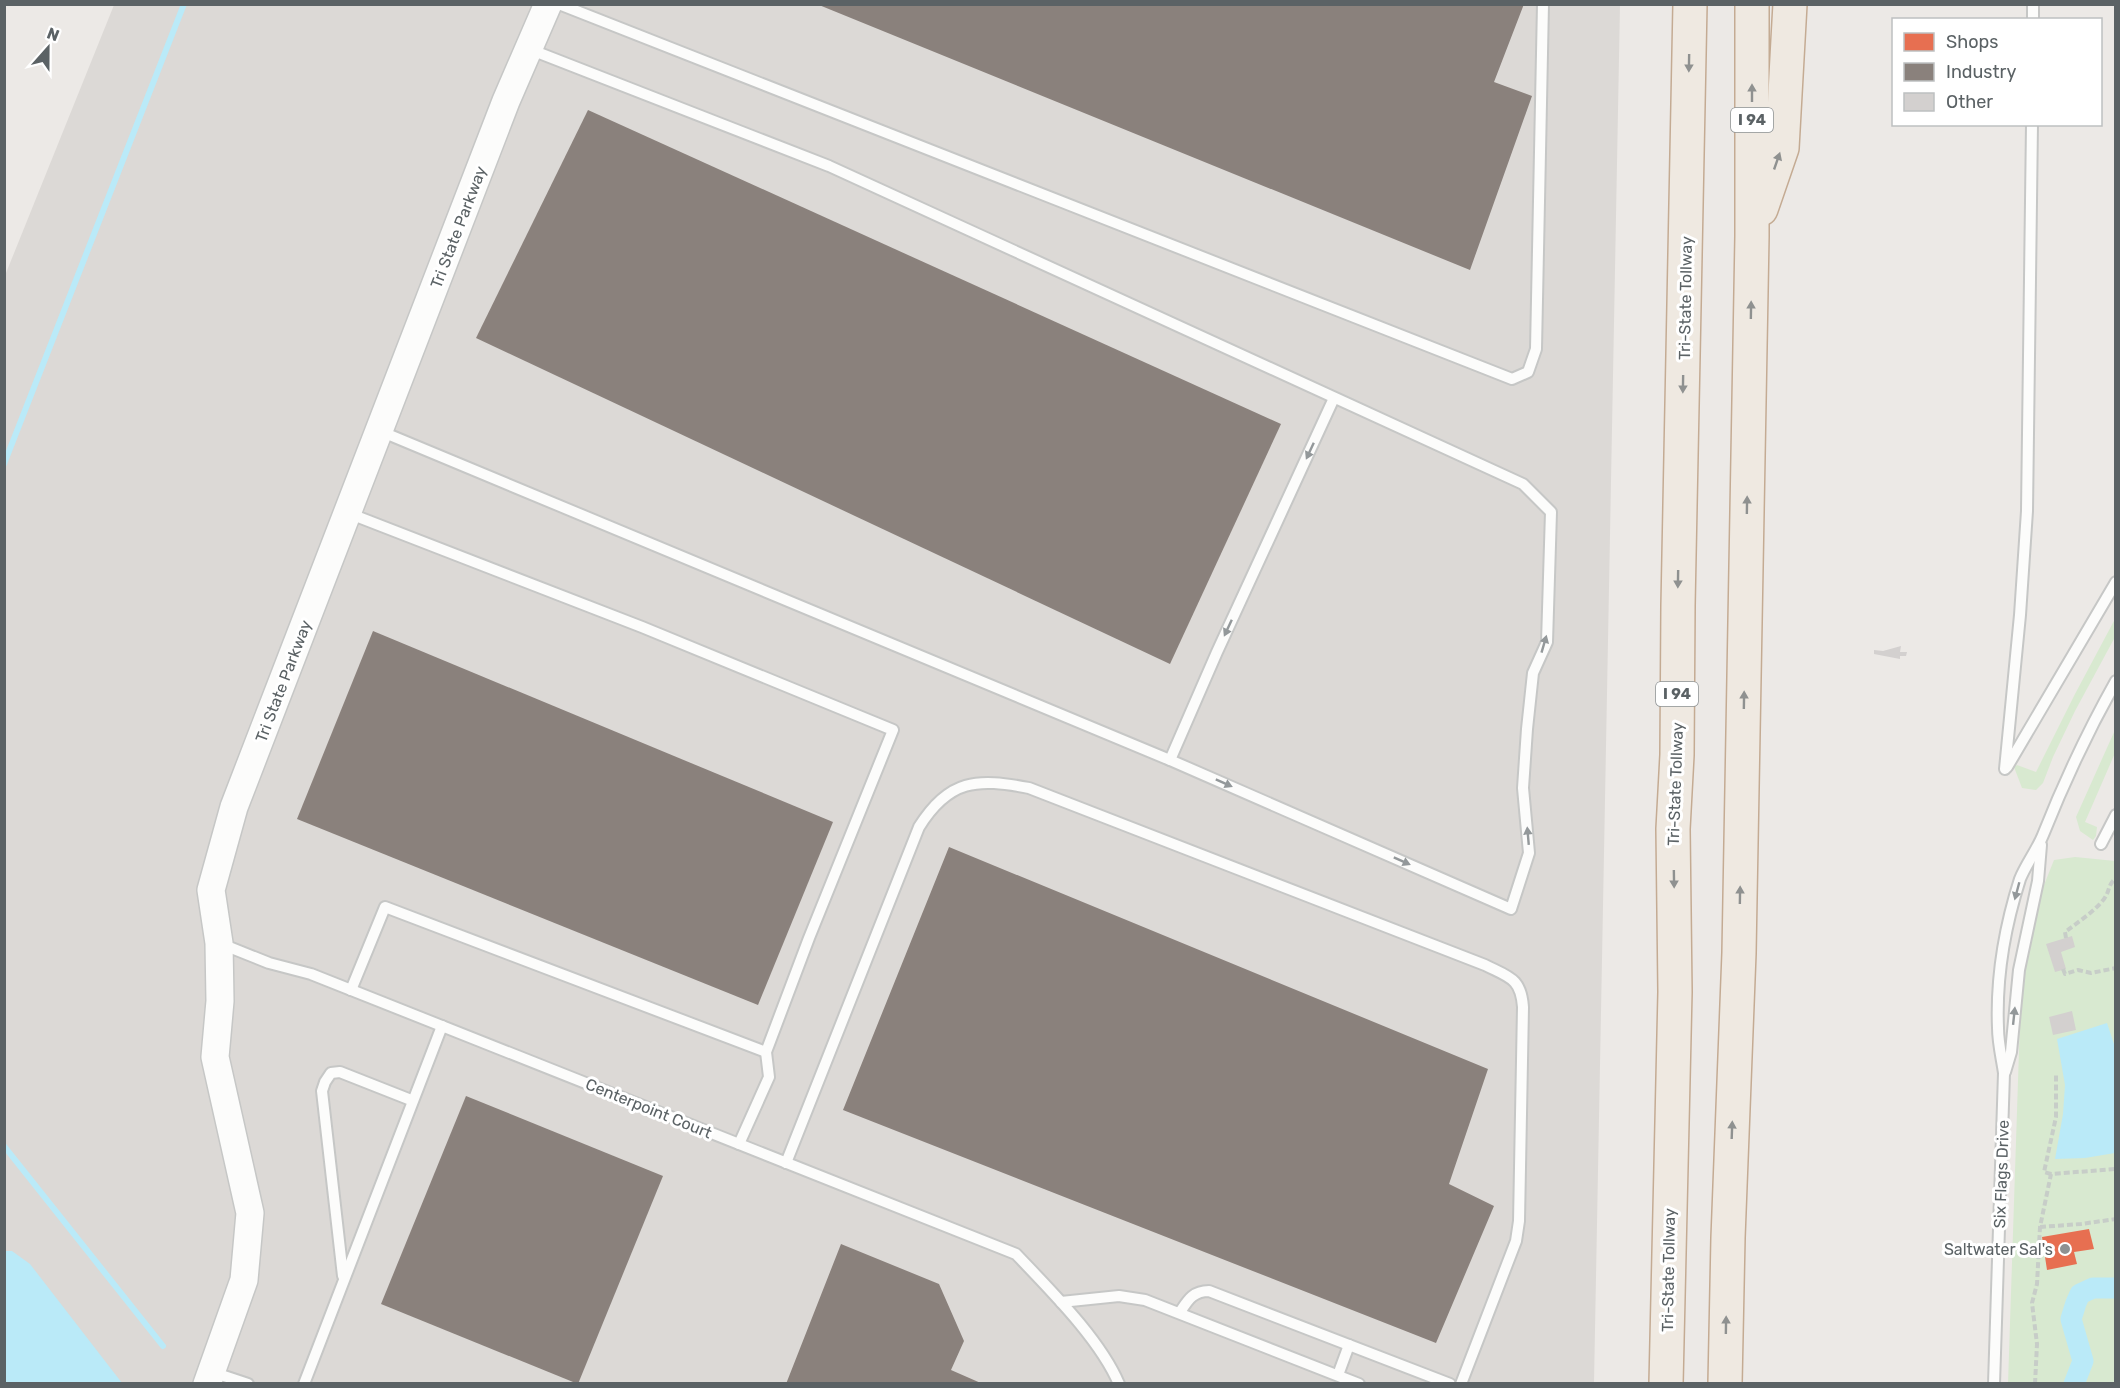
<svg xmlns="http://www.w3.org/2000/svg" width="2120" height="1388" font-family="Rubik,sans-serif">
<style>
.industrial{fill:#dcd9d6}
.green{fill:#d8e9d0}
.water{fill:#baeaf8}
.shops{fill:#e76f51}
.industry{fill:#8a817c}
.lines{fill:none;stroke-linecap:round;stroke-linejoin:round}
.stream{stroke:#baeaf8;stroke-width:6}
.canal{stroke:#baeaf8;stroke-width:21}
.building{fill:#d3d0cf}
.service-casing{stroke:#c6c7c6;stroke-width:14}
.tertiary-casing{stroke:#c6c7c6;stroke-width:30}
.motorway-casing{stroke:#c4ab93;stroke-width:36}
.path{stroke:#c7cdc8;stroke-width:4;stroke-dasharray:6 3;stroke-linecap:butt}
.service{stroke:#fcfcfb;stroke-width:10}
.tertiary{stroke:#fcfcfb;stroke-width:27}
.motorway{stroke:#efe9e1;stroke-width:33}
.oneway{fill:#8f9190}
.oneway2{fill:#93989a}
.poi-dot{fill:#8e9192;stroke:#fff;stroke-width:2}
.labels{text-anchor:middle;stroke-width:6;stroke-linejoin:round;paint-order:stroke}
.shield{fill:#fff;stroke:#8c9193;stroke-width:1.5}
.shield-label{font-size:15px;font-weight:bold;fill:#5b6265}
.street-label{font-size:16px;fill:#5b6265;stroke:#fff}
.poi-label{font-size:16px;fill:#5b6265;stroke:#fff;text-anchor:end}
</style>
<rect width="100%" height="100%" fill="#ece9e6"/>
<polygon class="industrial" points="114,5 1620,5 1594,1383 5,1383 4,278"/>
<g class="green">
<polygon points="2115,619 2115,637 2075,711 2053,757 2043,783 2036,790 2022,788 2014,767 2017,765 2036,772 2075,694"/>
<polygon points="2115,730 2115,753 2085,822 2097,827 2096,836 2093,840 2080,831 2076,817"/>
<polygon points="2075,857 2115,861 2115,1383 2008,1384 2021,990 2040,895 2054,860"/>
</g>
<g class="water">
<polygon points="2107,1023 2115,1047 2115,1153 2085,1158 2055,1159 2063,1114 2065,1085 2057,1039"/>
<polygon points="4,1251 12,1251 30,1264 122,1383 5,1383"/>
</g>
<polygon class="shops" points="2089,1229 2094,1249 2074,1252 2077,1264 2047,1270 2042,1237"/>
<g class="industry">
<polygon points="1524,4 1494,82 1532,96 1470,270 819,5"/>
<polygon points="588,110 1281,424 1170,664 476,338"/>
<polygon points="373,631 833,822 758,1005 297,819"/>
<polygon points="949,847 1488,1069 1449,1184 1494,1206 1436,1343 843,1110"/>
<polygon points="466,1096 663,1176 578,1384 381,1304"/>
<polygon points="841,1244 939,1284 964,1341 951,1370 983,1384 786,1384"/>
</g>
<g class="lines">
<g class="stream">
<polyline points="4,464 184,4"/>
<polyline points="4,1146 163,1346"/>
</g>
<polyline class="canal" points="2074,1384 2083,1361 2071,1319 2076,1303 2080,1294 2093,1288 2116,1288"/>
</g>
<g class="building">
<polygon points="1901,646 1900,652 1907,652 1906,656 1900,656 1900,659 1874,654 1874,650 1883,651"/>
<polygon points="2072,936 2075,947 2061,952 2066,969 2055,972 2046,944"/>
<polygon points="2072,1011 2076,1030 2053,1035 2049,1017"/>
</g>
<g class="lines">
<g class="service-casing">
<g id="service">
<polyline points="559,4 1512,379 1528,372 1536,349 1543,4"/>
<polyline points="2033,20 2033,4"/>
<polyline points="380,431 1170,760 1511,909 1529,853 1523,788 1527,729 1533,673 1547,642 1551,512 1523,484 829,166 529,49"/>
<polyline points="348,513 642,627 893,730 809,938 766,1052 769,1077 739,1144"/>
<polyline points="1170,760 1217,652 1334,398"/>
<polyline points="2007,767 2116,582"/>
<polyline points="2005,769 2020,615 2027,511 2032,124"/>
<polyline points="2101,844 2116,815"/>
<path d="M 219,943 L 269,963 L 311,974 L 1016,1254 C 1050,1290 1100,1339 1119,1384"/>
<polyline points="351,990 385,907 766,1052"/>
<polyline points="2005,1072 2011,1052 2019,970 2038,881 2041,845"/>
<path d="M 786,1163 L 919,827 C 949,779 977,778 1029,788 L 1485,965 C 1509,977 1521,978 1523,1007 L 1519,1221 L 1516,1241 L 1461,1384"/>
<polyline points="343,1276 322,1091 325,1082 331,1073 340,1072 411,1100"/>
<polyline points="1061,1302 1119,1296 1145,1300 1359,1384"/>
<path d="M 1180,1312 C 1188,1300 1193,1291 1209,1291 L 1450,1384"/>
<polyline points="212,1372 248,1384"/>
<polyline points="1338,1375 1349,1345"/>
<polyline points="304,1384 442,1026"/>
<path d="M 1994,1384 L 2004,1073 C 2002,1059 1998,1043 1998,1028 C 1996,979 2005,926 2020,879 C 2026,864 2037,850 2043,835 C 2064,782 2088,731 2116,681"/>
</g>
</g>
<g class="tertiary-casing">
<polyline id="tertiary" points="207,1384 244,1280 250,1213 215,1057 220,1001 219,943 211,890 234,807 506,101 548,4"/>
</g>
<g class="motorway-casing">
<g id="motorway">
<polyline points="1761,209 1782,148 1790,4"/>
<polyline points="1666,1384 1675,992 1673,829 1677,755 1678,606 1690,4"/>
<polyline points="1725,1384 1728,1238 1739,953 1752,236 1752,4"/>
</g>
</g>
<g class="path">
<path d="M 2066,938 L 2065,932 C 2078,922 2094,912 2104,899 C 2110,891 2107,886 2116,878"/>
<polyline points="2063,969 2065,974 2078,970 2091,973 2116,968"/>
<polyline points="2051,1174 2044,1172 2056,1117 2056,1074"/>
<polyline points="2040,1227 2081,1224 2116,1219"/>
<polyline points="2035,1384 2037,1344 2032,1303 2037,1284 2040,1227 2051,1174 2116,1169"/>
</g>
<use href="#service" class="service"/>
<use href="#tertiary" class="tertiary"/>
<use href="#motorway" class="motorway"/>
</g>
<defs><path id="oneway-solid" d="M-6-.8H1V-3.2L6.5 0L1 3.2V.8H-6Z" transform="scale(1.5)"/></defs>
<g class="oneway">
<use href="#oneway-solid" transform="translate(1689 63) rotate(91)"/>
<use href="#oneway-solid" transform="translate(1752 93) rotate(-90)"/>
<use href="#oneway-solid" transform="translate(1777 161) rotate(-71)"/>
<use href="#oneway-solid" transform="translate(1751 310) rotate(-89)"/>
<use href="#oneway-solid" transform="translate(1683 384) rotate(91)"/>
<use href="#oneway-solid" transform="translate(1747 505) rotate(-89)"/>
<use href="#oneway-solid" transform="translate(1678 579) rotate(91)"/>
<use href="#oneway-solid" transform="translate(1744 700) rotate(-89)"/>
<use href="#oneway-solid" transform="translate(1674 879) rotate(89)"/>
<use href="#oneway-solid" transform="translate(1740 895) rotate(-89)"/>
<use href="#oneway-solid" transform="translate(1732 1130) rotate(-88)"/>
<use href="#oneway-solid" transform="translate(1726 1325) rotate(-89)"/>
</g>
<g class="oneway2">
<use href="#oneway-solid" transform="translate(1310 451) rotate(115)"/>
<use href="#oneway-solid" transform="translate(1228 628) rotate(115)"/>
<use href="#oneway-solid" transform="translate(1544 644) rotate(-74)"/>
<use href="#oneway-solid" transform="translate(1224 783) rotate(24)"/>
<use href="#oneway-solid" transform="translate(1528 836) rotate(-95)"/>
<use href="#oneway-solid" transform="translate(1402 861) rotate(24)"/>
<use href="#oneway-solid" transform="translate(2017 891) rotate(105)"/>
<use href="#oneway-solid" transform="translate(2014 1016) rotate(-84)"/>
</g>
<circle class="poi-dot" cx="2065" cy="1249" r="6"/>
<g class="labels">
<g class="shield">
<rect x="1731" y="108" width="42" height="24" rx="4.5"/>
<rect x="1656" y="682" width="42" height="24" rx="4.5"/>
</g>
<g class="shield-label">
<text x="1752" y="125">I 94</text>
<text x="1677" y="699">I 94</text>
</g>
<g class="street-label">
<text transform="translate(458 227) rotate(-69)" y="6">Tri State Parkway</text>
<text transform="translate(1685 298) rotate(-89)" y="6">Tri-State Tollway</text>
<text transform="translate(283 681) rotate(-69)" y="6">Tri State Parkway</text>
<text transform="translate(1675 784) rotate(-88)" y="6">Tri-State Tollway</text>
<text transform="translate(649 1108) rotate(22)" y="6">Centerpoint Court</text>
<text transform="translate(2001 1174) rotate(-88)" y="6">Six Flags Drive</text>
<text transform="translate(1668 1270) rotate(-89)" y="6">Tri-State Tollway</text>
</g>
<g class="poi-label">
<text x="2053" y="1255">Saltwater Sal's</text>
</g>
</g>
<rect width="2120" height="1388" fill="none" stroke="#5b6265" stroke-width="12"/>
<rect x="1892" y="18" width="210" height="108" fill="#ffffff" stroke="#bdc0c1" stroke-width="1.5"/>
<rect x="1904" y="33" width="30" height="18" fill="#e76f51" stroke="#bdc0c1" stroke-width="1.5"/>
<text x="1946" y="48" font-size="18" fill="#5b6265">Shops</text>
<rect x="1904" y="63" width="30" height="18" fill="#8a817c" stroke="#bdc0c1" stroke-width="1.5"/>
<text x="1946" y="78" font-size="18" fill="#5b6265">Industry</text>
<rect x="1904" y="93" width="30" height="18" fill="#d3d0cf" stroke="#bdc0c1" stroke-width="1.5"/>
<text x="1946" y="108" font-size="18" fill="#5b6265">Other</text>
<g transform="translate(48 48) rotate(21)" stroke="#ffffff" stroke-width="4.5" paint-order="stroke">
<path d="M0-4.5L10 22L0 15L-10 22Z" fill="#5b6265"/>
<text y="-9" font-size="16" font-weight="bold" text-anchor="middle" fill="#5b6265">N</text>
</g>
</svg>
